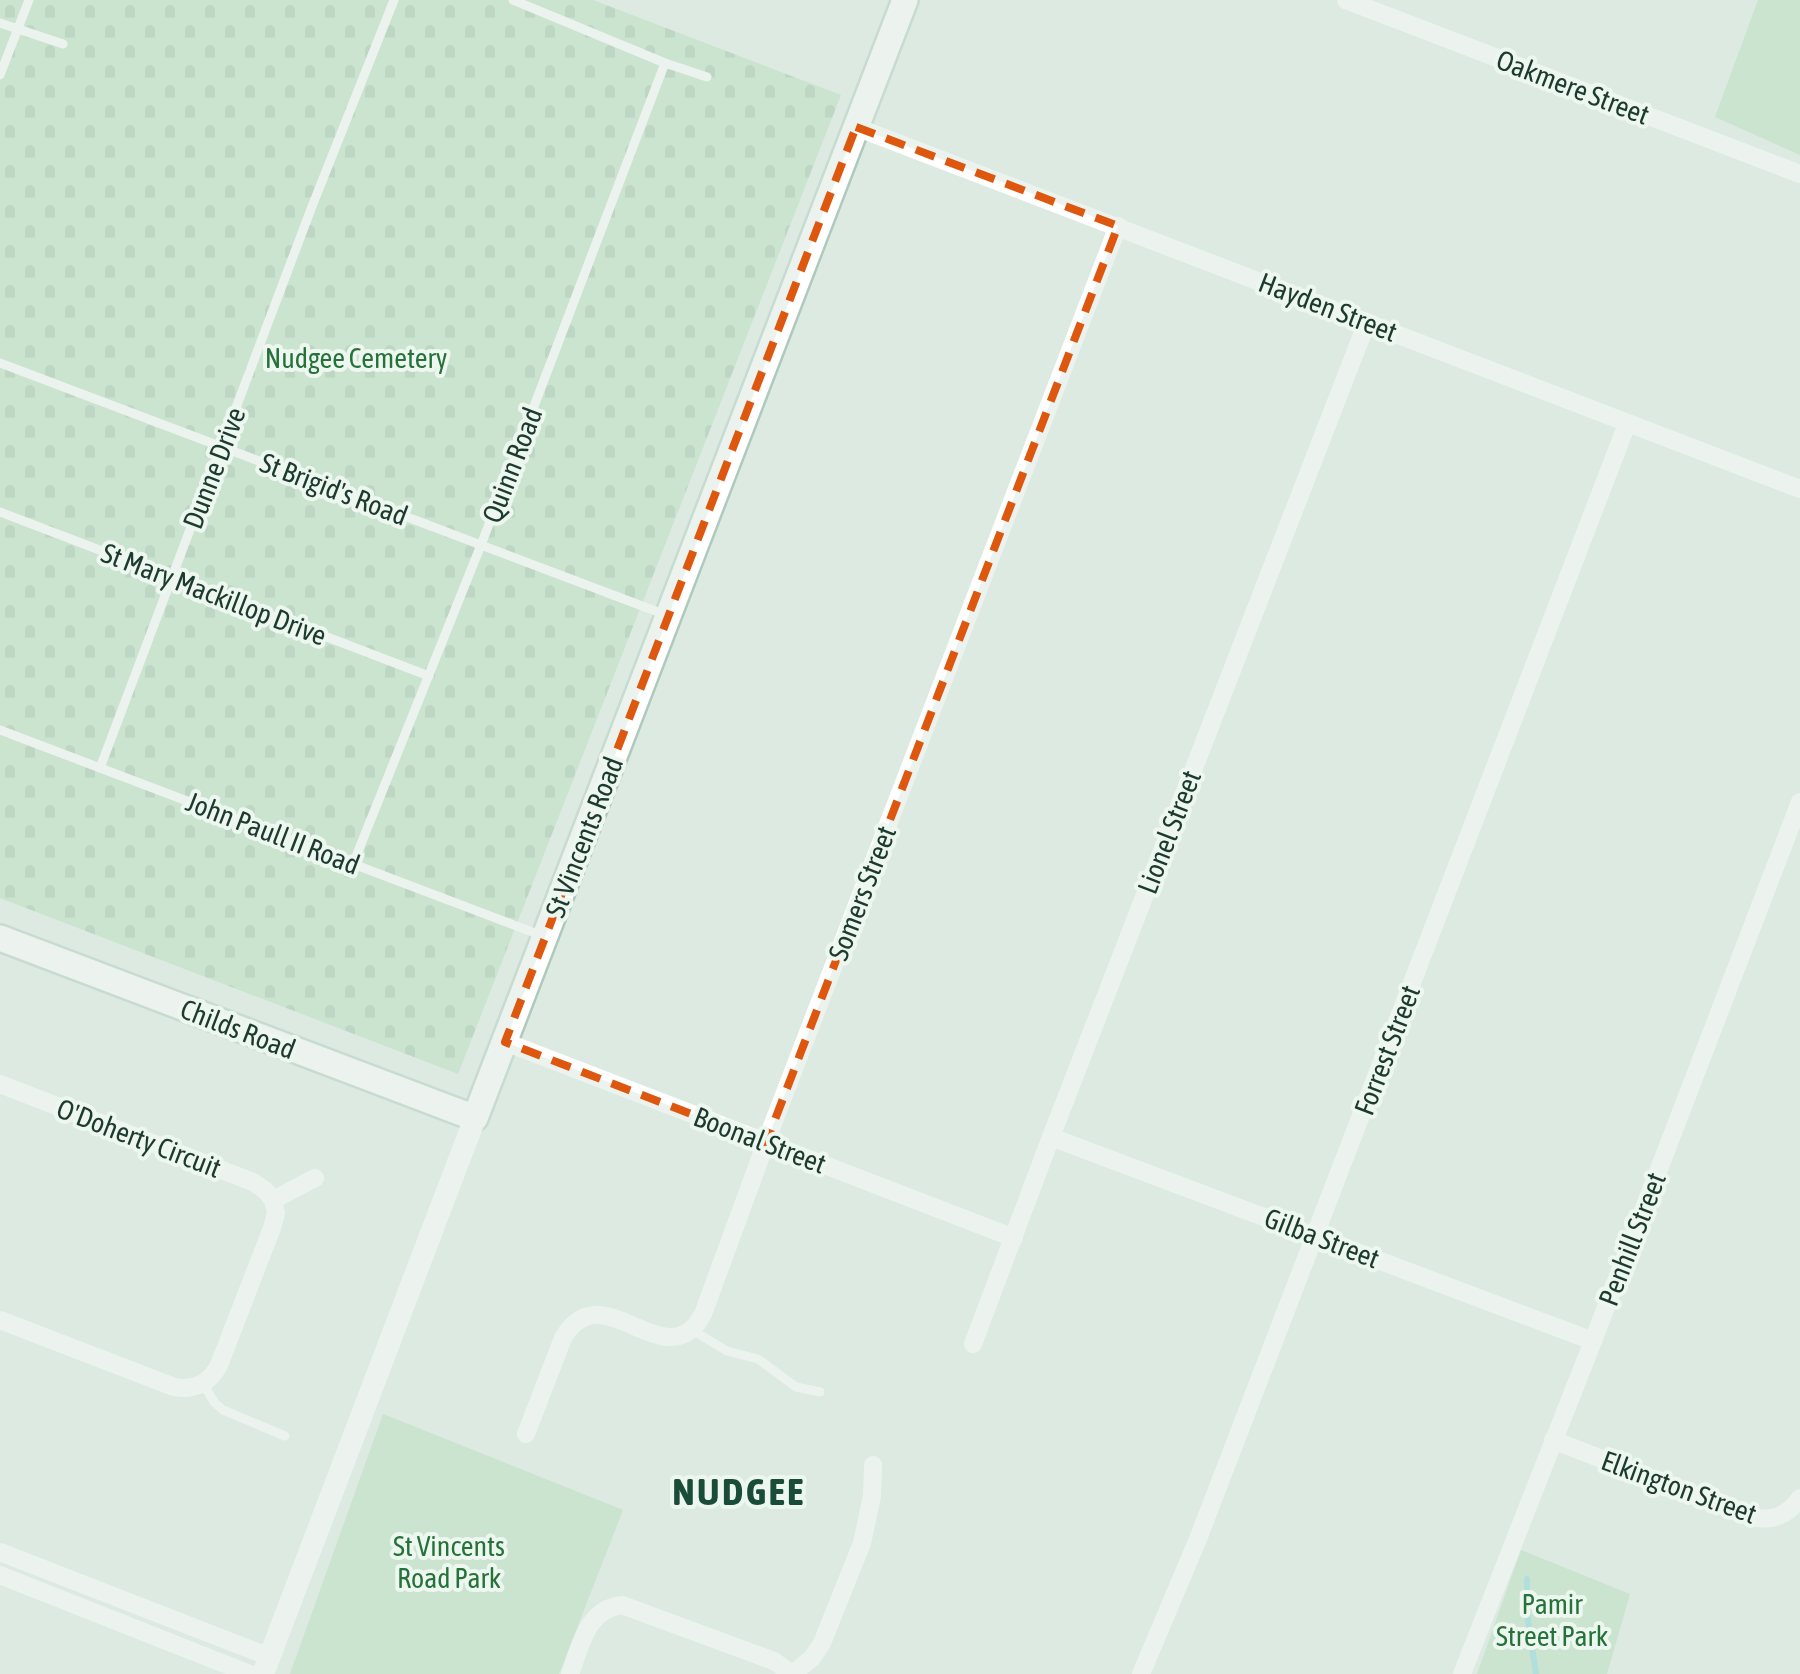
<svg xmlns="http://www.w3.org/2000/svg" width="1800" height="1674" font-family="'Asap Condensed',sans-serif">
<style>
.cemetery{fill:url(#cemetery-stones)}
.park{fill:#b3ddba}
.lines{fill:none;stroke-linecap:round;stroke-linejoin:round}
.stream{stroke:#7fd0d4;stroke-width:6}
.secondary-casing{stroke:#afcabd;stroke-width:30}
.service{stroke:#fff;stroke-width:9}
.minor{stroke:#fff;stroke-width:18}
.tertiary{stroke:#fff;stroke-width:22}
.secondary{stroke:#fff;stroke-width:25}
.marked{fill:none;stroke:#de570e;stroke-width:8;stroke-dasharray:20 12;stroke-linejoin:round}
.labels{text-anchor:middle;stroke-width:8;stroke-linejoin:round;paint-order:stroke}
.street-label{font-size:28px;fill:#1d3a2f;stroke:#edf7f0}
.park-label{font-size:28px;fill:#25733b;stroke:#edf7f0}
.district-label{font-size:38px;font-weight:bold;letter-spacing:2.5px;fill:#194d3a;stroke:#edf7f0}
</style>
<defs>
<pattern id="cemetery-stones" width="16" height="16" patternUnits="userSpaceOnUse" patternTransform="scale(2.5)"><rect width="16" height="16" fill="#b3ddba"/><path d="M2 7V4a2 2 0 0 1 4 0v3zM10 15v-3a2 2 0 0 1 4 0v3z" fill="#9abea0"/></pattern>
</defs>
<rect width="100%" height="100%" fill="#dceae2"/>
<polygon class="cemetery" points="0,0 593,0 841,95 458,1074 0,898"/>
<g class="park">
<polygon points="1758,0 1800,0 1800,155 1715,117"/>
<polygon points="383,1414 623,1510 559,1674 290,1674"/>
<polygon points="1521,1550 1630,1594 1607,1674 1477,1674"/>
</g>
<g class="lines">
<polyline class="stream" points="1527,1579 1527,1613 1536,1674"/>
<g class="secondary-casing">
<polyline id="secondary" points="0,938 475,1118 905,0"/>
</g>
<g class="service">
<polyline points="513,0 665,63 707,77"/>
<polyline points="0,23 63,44"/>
<polyline points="0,75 29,0"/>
<polyline points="0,363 666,615"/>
<polyline points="0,512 429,676"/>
<polyline points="0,730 543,936"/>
<polyline points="100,768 311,209 394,0"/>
<polyline points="353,864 481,545 665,63"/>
<polyline points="692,1330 727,1351 758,1359 796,1387 820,1392"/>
<polyline points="203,1383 214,1402 223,1410 285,1436"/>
</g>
<g class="minor">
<polyline points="1346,0 1800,174"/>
<polyline points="856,127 1800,489"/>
<polyline points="505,1042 1014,1238"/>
<polyline points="0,1084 253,1182 265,1190 273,1200 315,1178"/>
<polyline points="1051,1137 1593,1341"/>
<path d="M 0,1320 L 174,1387 C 193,1391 210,1383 219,1365 L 272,1228 L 276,1213 L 273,1200"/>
<polyline points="973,1344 1051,1137 1367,322"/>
<path d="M 526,1434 L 563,1338 C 600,1275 656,1366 694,1327 C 697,1324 700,1319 703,1314 L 769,1134 L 1118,226"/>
<path d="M 1553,1440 L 1751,1517 C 1773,1522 1788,1515 1800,1498"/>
<polyline points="0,1552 270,1657"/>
<polyline points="0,1575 250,1674"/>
<path d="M 570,1674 C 581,1645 587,1609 622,1605 L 774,1661 L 792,1674"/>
<polyline points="793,1674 812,1658 822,1643 862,1543 872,1496 873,1465"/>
<polyline points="1141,1674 1198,1539 1627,424"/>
<polyline points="1462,1674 1593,1341 1800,802"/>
</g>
<polyline class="tertiary" points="263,1674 475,1118"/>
<use href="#secondary" class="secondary"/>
</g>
<path d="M0 0H1800V1674H0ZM 856,127 L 1118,226 L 766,1143 L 505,1042 Z" fill="#dceae2" fill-opacity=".55" fill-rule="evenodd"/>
<path class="marked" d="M 856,127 L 1118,226 L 766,1143 L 505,1042 Z"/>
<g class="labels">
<g class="street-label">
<text transform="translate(1573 87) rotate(21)" y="10">Oakmere Street</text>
<text transform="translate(1328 307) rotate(21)" y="10">Hayden Street</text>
<text transform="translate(512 465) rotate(-69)" y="10">Quinn Road</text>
<text transform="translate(214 468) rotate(-69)" y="10">Dunne Drive</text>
<text transform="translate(334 489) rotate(21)" y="10">St Brigid's Road</text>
<text transform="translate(214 594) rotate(21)" y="10">St Mary Mackillop Drive</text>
<text transform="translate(1169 832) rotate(-69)" y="10">Lionel Street</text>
<text transform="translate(273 833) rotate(21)" y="10">John Paull II Road</text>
<text transform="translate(584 837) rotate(-69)" y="10">St Vincents Road</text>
<text transform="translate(862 893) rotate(-69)" y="10">Somers Street</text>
<text transform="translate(238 1029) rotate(21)" y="10">Childs Road</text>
<text transform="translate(1387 1050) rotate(-69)" y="10">Forrest Street</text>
<text transform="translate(139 1138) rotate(21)" y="10">O'Doherty Circuit</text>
<text transform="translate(760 1140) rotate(21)" y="10">Boonal Street</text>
<text transform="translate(1322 1238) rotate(21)" y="10">Gilba Street</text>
<text transform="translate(1632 1239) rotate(-69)" y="10">Penhill Street</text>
<text transform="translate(1679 1487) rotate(20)" y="10">Elkington Street</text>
</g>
<g class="park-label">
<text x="356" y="368">Nudgee Cemetery</text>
<text x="449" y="1556">St Vincents<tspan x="449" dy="32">Road Park</tspan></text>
<text x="1552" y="1614">Pamir<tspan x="1552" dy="32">Street Park</tspan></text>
</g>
<g class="district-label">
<text x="739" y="1505">NUDGEE</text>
</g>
</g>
</svg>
